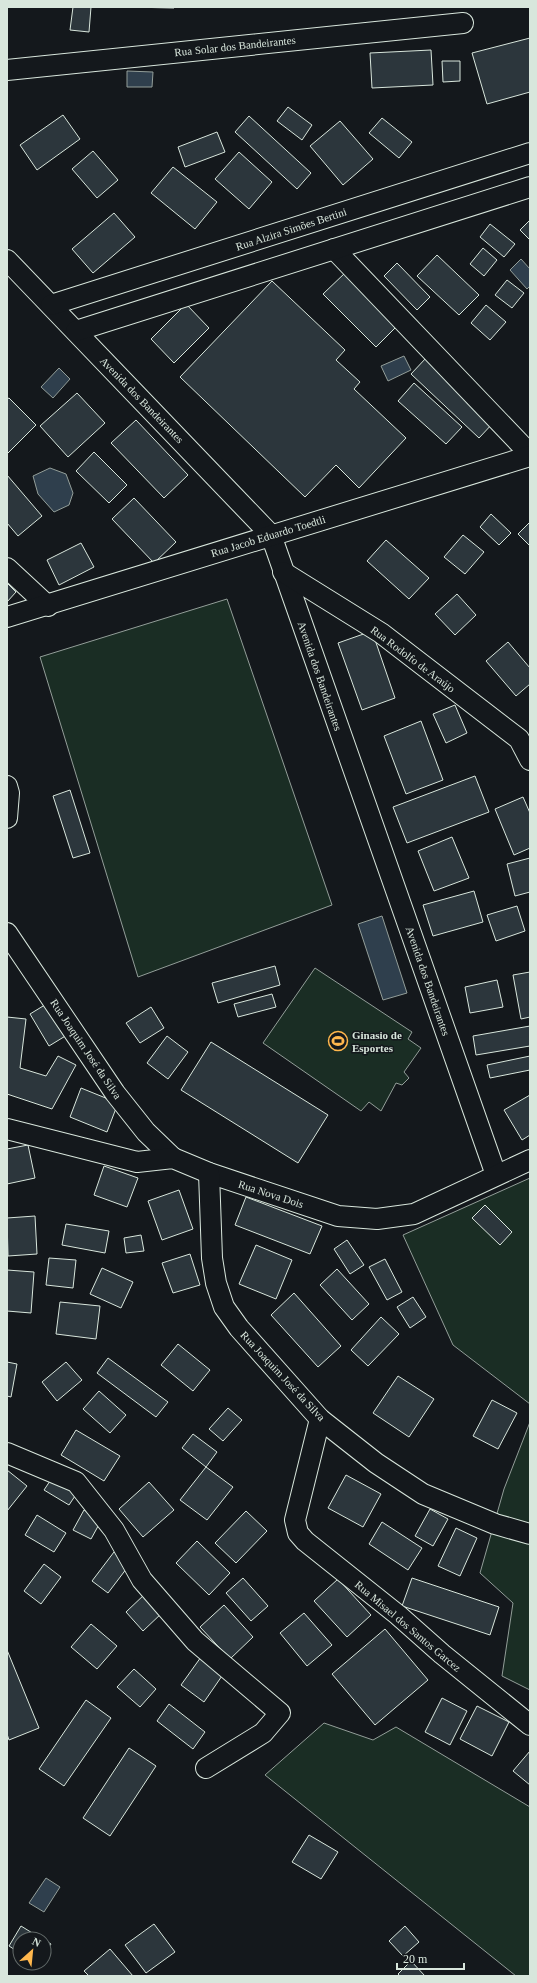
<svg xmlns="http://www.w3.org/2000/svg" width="537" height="1983" font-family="'Times New Roman',serif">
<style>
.green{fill:#1a2d24;stroke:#939e99}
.water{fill:#2f3f4d;stroke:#939e99}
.building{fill:#2c363c;stroke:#d8e6dc}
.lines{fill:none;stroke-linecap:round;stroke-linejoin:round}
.minor-casing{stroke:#d8e6dc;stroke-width:22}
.minor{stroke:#14181c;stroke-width:20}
.labels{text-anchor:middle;stroke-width:3;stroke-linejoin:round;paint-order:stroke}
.street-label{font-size:11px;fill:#d8e6dc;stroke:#14181c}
.poi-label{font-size:11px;font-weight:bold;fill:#d8e6dc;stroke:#14181c;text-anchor:start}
</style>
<rect width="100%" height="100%" fill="#14181c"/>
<g class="green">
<polygon points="227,599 332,905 138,977 40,657"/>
<polygon points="315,968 412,1032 408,1039 421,1048 404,1072 409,1078 402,1085 396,1083 381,1111 369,1102 361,1111 263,1043"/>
<polygon points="530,1178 530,1404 453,1345 403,1235"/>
<polygon points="530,1422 530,1690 502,1676 513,1603 480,1573 504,1489"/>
<polygon points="324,1723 373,1740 396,1727 530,1807 530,1976 516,1976 265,1775"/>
</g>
<g class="water">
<polygon points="127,71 153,72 152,87 127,87"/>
<polygon points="521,259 530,269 530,286 527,289 510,270"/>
<polygon points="404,356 411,370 388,381 381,366"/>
<polygon points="59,368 70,379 53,398 41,387"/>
<polygon points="50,468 66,474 73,493 69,505 54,512 38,494 33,476"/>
<polygon points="382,916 407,993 383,1000 358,924"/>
<polygon points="46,1878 60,1887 44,1912 29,1903"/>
</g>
<g class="building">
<polygon points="73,7 91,7 89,32 70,30"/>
<polygon points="129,7 175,7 174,8"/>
<polygon points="530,38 530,92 487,104 472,53"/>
<polygon points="431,50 433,85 372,88 370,53"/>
<polygon points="442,61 460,61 460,81 443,82"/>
<polygon points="288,107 312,125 302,140 277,121"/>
<polygon points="63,115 80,139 37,170 20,145"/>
<polygon points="249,116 311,173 297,189 235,132"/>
<polygon points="382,118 412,142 399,158 369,133"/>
<polygon points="340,121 373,159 343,185 310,146"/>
<polygon points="217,132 225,152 185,167 178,147"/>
<polygon points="93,151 118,180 97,198 72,169"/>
<polygon points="239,152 272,182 249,209 215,179"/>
<polygon points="173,167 217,202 195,229 151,193"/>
<polygon points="114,213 135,237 93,273 72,249"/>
<polygon points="530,220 530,240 520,230"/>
<polygon points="490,224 515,244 504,257 480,237"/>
<polygon points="483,248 497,260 484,276 470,264"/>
<polygon points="437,255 479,295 459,315 417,276"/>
<polygon points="397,263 430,297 417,310 384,276"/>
<polygon points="346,272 399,324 376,347 323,294"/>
<polygon points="507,280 524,293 512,308 495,295"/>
<polygon points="272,281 345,350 336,360 360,382 354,389 406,438 359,488 336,465 305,497 180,377"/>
<polygon points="186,304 209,328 174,363 151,339"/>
<polygon points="486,305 506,322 490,340 471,323"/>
<polygon points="426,358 494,422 479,438 411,374"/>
<polygon points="414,383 462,427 446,444 398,401"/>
<polygon points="77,393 105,423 68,457 40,426"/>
<polygon points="9,398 36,425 7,454 7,399"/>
<polygon points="136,420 188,475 164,498 111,443"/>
<polygon points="94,452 127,485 109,503 76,471"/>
<polygon points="7,475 42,516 18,536 7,523"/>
<polygon points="134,498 176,542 154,563 112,519"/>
<polygon points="491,514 511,533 499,545 480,527"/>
<polygon points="530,522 530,546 518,534"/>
<polygon points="463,535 484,552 465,574 444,557"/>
<polygon points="386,540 429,578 409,599 367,561"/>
<polygon points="81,543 94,567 59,585 47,560"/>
<polygon points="7,583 16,592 7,602"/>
<polygon points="457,594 476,615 455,635 435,614"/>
<polygon points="372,631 395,698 362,710 338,643"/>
<polygon points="508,642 530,668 530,684 516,696 486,661"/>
<polygon points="455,705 467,733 446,743 433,714"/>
<polygon points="421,721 443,780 406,794 384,736"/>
<polygon points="475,776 489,812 407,843 393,807"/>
<polygon points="70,790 90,853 73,858 53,796"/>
<polygon points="523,797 530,813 530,848 514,855 495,809"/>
<polygon points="452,837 469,878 434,891 418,851"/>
<polygon points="530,858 530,892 515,896 507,864"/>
<polygon points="474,891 483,922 433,936 423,905"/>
<polygon points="517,906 525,931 496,941 487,915"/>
<polygon points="275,966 280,985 218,1003 212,983"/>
<polygon points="530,972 530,1017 521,1019 513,975"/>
<polygon points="497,980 503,1007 470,1013 465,987"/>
<polygon points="272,994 276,1007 238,1017 234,1004"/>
<polygon points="48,1003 67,1035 49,1046 30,1014"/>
<polygon points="151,1007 164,1028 140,1043 126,1023"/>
<polygon points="7,1017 26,1019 20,1068 46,1076 58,1056 76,1065 52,1109 7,1094"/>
<polygon points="530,1026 530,1046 476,1055 473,1036"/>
<polygon points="167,1036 188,1052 168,1079 147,1063"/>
<polygon points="211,1042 328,1115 298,1163 181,1090"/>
<polygon points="530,1056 530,1070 490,1078 487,1065"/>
<polygon points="81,1088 118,1103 107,1132 70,1117"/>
<polygon points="530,1095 530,1135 522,1140 504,1110"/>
<polygon points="28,1145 35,1178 7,1184 7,1149"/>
<polygon points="104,1166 138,1178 127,1207 94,1195"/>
<polygon points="179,1190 193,1229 162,1240 148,1201"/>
<polygon points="246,1197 322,1226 310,1254 235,1225"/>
<polygon points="485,1205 512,1232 500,1245 472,1218"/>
<polygon points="35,1216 37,1254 8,1256 7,1218"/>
<polygon points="66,1224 109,1231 105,1253 62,1245"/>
<polygon points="141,1235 144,1251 126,1253 124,1238"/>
<polygon points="347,1240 364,1265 350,1274 334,1249"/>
<polygon points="256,1245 292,1260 276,1299 239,1284"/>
<polygon points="190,1254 200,1285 173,1293 162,1263"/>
<polygon points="49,1258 76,1260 73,1288 46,1285"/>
<polygon points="385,1259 402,1292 387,1300 369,1267"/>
<polygon points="102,1268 133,1282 121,1308 90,1294"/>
<polygon points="337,1269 369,1304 352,1320 320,1285"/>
<polygon points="7,1270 34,1272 31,1313 7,1311"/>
<polygon points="294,1293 341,1346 318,1367 271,1315"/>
<polygon points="413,1297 426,1317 410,1328 397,1307"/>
<polygon points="60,1302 100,1306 96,1339 56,1334"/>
<polygon points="381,1317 399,1334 368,1366 351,1350"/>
<polygon points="178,1344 210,1370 193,1391 161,1365"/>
<polygon points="108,1358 168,1402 156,1417 97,1373"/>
<polygon points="7,1362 17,1364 11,1397 7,1396"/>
<polygon points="66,1362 82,1380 57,1401 42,1382"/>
<polygon points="398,1376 434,1399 409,1437 373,1413"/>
<polygon points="99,1391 126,1415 110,1433 83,1409"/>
<polygon points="492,1400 517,1413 498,1449 473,1436"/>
<polygon points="228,1408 242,1420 223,1441 209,1429"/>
<polygon points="76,1430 120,1456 104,1481 61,1455"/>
<polygon points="193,1434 217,1452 206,1467 182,1448"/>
<polygon points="206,1467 233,1487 207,1520 180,1500"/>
<polygon points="7,1470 27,1486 7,1511"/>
<polygon points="346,1475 381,1494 363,1527 328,1508"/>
<polygon points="52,1478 77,1493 69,1505 44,1490"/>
<polygon points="149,1482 174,1510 143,1537 119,1509"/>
<polygon points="430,1509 448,1519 433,1546 415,1536"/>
<polygon points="84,1510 102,1519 91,1539 73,1530"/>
<polygon points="246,1511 267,1531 236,1563 215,1543"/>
<polygon points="37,1515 66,1533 54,1552 25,1535"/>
<polygon points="382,1522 422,1548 408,1570 369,1544"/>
<polygon points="456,1528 477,1538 460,1576 438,1566"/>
<polygon points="197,1541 230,1573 209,1595 176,1563"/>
<polygon points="114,1552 130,1564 108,1593 92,1581"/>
<polygon points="44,1564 61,1577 41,1604 24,1591"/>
<polygon points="243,1578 268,1606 251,1621 226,1593"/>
<polygon points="412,1578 499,1607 490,1635 402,1606"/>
<polygon points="338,1579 371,1615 347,1637 314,1601"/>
<polygon points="146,1593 163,1612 143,1631 126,1612"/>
<polygon points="224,1605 253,1637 230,1659 200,1627"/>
<polygon points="304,1613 332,1645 307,1666 280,1633"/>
<polygon points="91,1624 117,1646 97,1669 71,1647"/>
<polygon points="385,1629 428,1680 375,1725 332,1674"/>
<polygon points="7,1650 39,1728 9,1740 7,1734"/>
<polygon points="201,1657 224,1673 204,1702 181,1685"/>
<polygon points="134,1669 156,1689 140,1707 117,1687"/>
<polygon points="442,1698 467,1711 450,1745 425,1732"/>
<polygon points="86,1700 111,1718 64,1786 39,1769"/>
<polygon points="169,1704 205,1732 193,1749 157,1721"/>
<polygon points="477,1706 509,1722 492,1756 460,1739"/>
<polygon points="129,1748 156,1766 110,1836 83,1818"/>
<polygon points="530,1751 530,1785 513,1771"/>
<polygon points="309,1835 338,1852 321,1879 292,1862"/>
<polygon points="154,1924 175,1952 146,1973 125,1945"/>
<polygon points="21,1926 42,1939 20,1939 20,1953 9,1946"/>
<polygon points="405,1926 419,1942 403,1956 389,1941"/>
<polygon points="44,1940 51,1944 44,1955"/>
<polygon points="110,1949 133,1976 89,1976 84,1971"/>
<polygon points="411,1961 425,1976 400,1976 398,1974"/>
</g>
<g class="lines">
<g class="minor-casing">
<g id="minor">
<polyline points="7,70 463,23"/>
<polyline points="334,249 530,454"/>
<polyline points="7,260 271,535 496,1175"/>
<polyline points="51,305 530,153"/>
<polyline points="76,331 530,187"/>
<polyline points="7,568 48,606"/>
<polyline points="283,572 381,633 519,739 530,760"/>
<polyline points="7,617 530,456"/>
<polyline points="7,786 9,793 7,818"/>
<polyline points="7,933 115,1093 146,1132 173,1158"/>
<polyline points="7,1129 137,1162 173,1158 209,1173 338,1216 377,1219 414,1214 530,1160"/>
<polyline points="209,1173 212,1258 216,1283 224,1307 239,1328 320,1419 376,1463 423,1494 495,1524 530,1534"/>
<polyline points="320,1419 295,1520 298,1533 305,1541 398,1615 442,1654 530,1725"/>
<polyline points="7,1453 76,1482 114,1530 142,1580 195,1641 280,1713 263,1733 206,1768"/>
</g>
</g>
<use href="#minor" class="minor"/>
</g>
<defs>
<g id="stadium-ring" transform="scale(1)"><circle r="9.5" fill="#14181c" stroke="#ffb74d" stroke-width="1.5"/><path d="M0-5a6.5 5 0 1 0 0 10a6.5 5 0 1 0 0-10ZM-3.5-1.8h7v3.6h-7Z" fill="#ffb74d"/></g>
</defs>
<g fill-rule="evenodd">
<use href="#stadium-ring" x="338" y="1041"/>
</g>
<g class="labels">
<g class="street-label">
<text transform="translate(235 46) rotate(-6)" y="4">Rua Solar dos Bandeirantes</text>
<text transform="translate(291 229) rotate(-18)" y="4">Rua Alzira Simões Bertini</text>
<text transform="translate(142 400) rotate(46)" y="4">Avenida dos Bandeirantes</text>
<text transform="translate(268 536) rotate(-17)" y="4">Rua Jacob Eduardo Toedtli</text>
<text transform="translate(413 659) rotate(37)" y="4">Rua Rodolfo de Araújo</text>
<text transform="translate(320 676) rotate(71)" y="4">Avenida dos Bandeirantes</text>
<text transform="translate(428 981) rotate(71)" y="4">Avenida dos Bandeirantes</text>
<text transform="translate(86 1049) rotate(56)" y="4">Rua Joaquim José da Silva</text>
<text transform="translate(271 1194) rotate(18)" y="4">Rua Nova Dois</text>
<text transform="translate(283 1376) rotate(47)" y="4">Rua Joaquim José da Silva</text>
<text transform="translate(408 1626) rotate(40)" y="4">Rua Misael dos Santos Garcez</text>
</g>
<g class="poi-label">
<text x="352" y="1039">Ginasio de<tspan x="352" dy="13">Esportes</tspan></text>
</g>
</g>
<rect width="537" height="1983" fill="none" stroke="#d8e6dc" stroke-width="16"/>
<g transform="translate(32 1951) rotate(27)"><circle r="19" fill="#14181c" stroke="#626a69"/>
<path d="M0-3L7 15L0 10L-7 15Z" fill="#ffb74d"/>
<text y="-6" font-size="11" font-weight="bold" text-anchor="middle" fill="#d8e6dc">N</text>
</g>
<path d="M397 1963v6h67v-6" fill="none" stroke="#d8e6dc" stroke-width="2"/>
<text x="403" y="1963" font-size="12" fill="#d8e6dc" stroke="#14181c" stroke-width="3" paint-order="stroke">20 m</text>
</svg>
